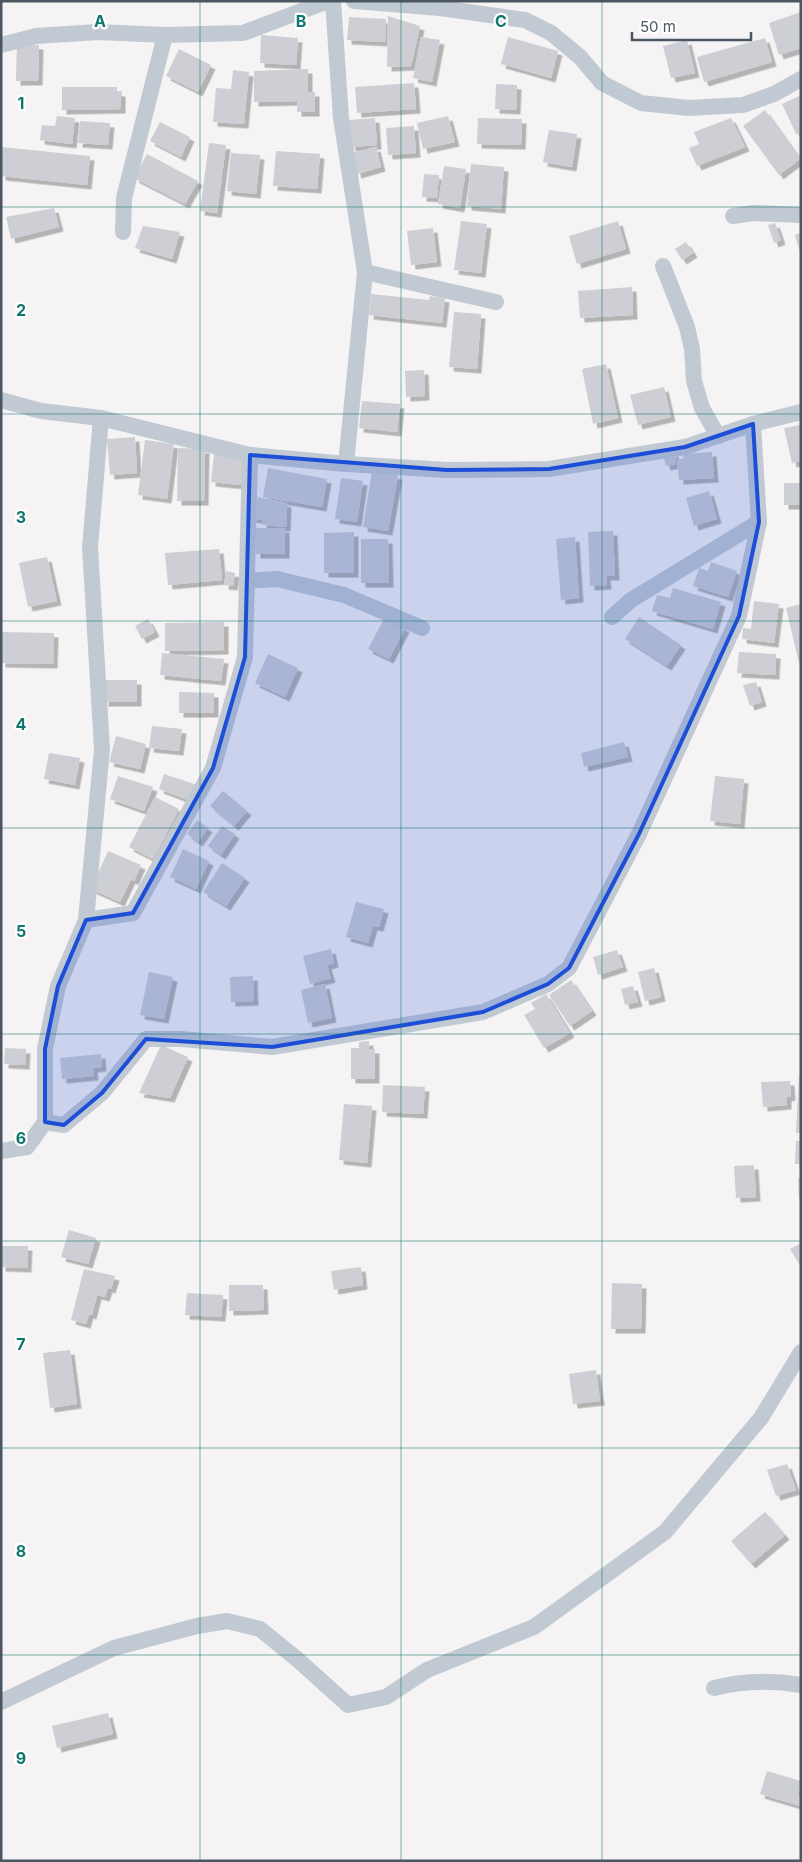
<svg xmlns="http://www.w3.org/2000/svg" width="802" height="1862" font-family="Inter,sans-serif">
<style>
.building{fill:#cdcfd5;filter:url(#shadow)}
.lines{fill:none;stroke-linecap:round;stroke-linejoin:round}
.minor{stroke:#c1cad2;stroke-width:16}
.marked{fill:#1d4ed8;fill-opacity:0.2;stroke:#1d4ed8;stroke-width:4;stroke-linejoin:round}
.grid{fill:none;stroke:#0f766e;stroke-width:1;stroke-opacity:0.55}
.grid-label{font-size:16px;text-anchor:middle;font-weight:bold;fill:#0f766e;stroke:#fff;stroke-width:4.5;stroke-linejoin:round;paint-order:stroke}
</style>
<defs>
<filter id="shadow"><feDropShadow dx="4.5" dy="4.5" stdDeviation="0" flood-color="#0004"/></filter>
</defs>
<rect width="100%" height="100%" fill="#f5f3f3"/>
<g class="building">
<polygon points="801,12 801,48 779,55 769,23"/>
<polygon points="388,16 420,26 411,66 387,67"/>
<polygon points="349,17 386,19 385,42 347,40"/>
<polygon points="261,35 298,38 296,65 260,63"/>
<polygon points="421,37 440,40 432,82 413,78"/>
<polygon points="508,37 558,51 551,78 501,64"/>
<polygon points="765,38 772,62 704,82 697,57"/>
<polygon points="687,40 695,73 671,78 663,46"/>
<polygon points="17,44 39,45 38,81 16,81"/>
<polygon points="179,49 211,65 198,92 166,76"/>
<polygon points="308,69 308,92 315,92 315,112 297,112 297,101 254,102 254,71"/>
<polygon points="233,70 249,72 244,124 213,122 216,88 231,89"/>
<polygon points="414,83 416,109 357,113 355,87"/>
<polygon points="496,84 517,85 516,110 495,109"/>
<polygon points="62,87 117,87 117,92 121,92 121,109 62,110"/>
<polygon points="801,95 801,132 796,134 782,104"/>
<polygon points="765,110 800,159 779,175 743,126"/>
<polygon points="57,116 75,118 72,144 40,140 42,125 55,126"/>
<polygon points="448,116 455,142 423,149 417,123"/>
<polygon points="375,118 377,145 351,147 349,120"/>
<polygon points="478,118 522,119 521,145 477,144"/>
<polygon points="731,118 745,147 697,166 689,148 699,144 694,132"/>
<polygon points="80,121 110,123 108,145 78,143"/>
<polygon points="160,122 190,137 181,157 150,141"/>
<polygon points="414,126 416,153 388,155 386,128"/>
<polygon points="549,130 577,134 572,167 543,162"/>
<polygon points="209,143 226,145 217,213 200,211"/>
<polygon points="1,147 90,156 87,185 1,176"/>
<polygon points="376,147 381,167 357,174 351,153"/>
<polygon points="276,151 320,154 317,189 273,186"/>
<polygon points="231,153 260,155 256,194 227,191"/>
<polygon points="147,154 198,181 185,204 134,178"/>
<polygon points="471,164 504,167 501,209 467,206"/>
<polygon points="444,166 466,169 460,208 438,204"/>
<polygon points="424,174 439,175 437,198 422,197"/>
<polygon points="54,208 59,227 11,239 6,217"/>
<polygon points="461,221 487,224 481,273 454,270"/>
<polygon points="618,221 626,249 577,264 569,236"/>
<polygon points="775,223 781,240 774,243 768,225"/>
<polygon points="143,226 180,232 172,259 135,248"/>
<polygon points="433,228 437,262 411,265 407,231"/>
<polygon points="801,233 801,252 800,252 795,235"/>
<polygon points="686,242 693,253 682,260 675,249"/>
<polygon points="632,287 633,315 580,318 578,291"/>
<polygon points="371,294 429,300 430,296 445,298 442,323 369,315"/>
<polygon points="454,312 481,314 477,369 449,367"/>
<polygon points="606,364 618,418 593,424 582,369"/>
<polygon points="424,370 425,396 406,397 405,371"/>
<polygon points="664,387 671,417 638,425 630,395"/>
<polygon points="362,401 400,404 397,432 359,428"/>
<polygon points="801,425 801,461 792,463 784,428"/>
<polygon points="135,437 137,473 110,475 107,439"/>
<polygon points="145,440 174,444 167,499 138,495"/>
<polygon points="178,448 205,449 204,501 177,501"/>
<polygon points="674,452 676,464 666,466 663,455"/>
<polygon points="712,452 714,478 679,480 677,459 683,459 683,454"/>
<polygon points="214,454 244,456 241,485 211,482"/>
<polygon points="268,468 327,479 322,507 263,497"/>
<polygon points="372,471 398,475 388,531 363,527"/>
<polygon points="341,478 363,481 357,522 335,519"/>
<rect x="784" y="483" width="17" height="22"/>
<polygon points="709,491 717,519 694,526 686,498"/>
<polygon points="258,497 287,503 286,527 263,525 262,520 251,518"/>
<rect x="256" y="528" width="29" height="26"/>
<polygon points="613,531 615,576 606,576 607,585 590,586 588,532"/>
<polygon points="354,532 354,573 324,573 324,533"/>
<polygon points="575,537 579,598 561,600 556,539"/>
<polygon points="361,539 388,539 389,583 361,583"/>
<polygon points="219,549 222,580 168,585 165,553"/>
<polygon points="47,557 57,601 28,607 19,563"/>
<polygon points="711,562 737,571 728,597 693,586 699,568 708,571"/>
<polygon points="226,571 235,573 233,586 224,585"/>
<polygon points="673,588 721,602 713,629 652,611 657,595 670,598"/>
<polygon points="754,601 779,604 774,643 742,639 743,628 751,629"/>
<polygon points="801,604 801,662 799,663 786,608"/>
<polygon points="385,617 405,628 389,659 368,649"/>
<polygon points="639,617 681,645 667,666 625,639"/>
<polygon points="148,619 155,632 142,639 135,626"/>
<polygon points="224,622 224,650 165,651 165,623"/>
<polygon points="1,632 54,633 53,664 1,663"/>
<polygon points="739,652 776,654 775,675 737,673"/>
<polygon points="162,653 224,659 221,681 160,675"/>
<polygon points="268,654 298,668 285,697 255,683"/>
<polygon points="105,680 137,680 137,702 104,702"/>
<polygon points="756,682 762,702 750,706 743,685"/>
<polygon points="179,692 214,693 214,713 179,713"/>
<polygon points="152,726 182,729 179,751 149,748"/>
<polygon points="116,736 146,744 140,769 109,762"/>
<polygon points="624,742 628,757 584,767 581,753"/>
<polygon points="49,753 80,758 75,785 44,779"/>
<polygon points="164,774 197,785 191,801 159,789"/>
<polygon points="118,776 153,787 144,811 110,799"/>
<polygon points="715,776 744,779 740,824 710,821"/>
<polygon points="223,791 247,811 234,826 210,806"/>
<polygon points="155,797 179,809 153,859 129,847"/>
<polygon points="197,820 208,828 198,842 187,834"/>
<polygon points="222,826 235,834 221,855 208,846"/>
<polygon points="183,849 209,861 196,889 170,877"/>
<polygon points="108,851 141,865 134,881 131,879 120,902 91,889"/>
<polygon points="222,863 245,878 226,906 203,892"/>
<polygon points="356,902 384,909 379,927 373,926 368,943 346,937"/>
<polygon points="331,949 334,963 327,965 331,978 310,984 303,956"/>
<polygon points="617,950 623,967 598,975 593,957"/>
<polygon points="654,968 661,997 645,1001 638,972"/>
<polygon points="149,972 173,977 164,1019 140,1015"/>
<polygon points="253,976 254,1001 231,1002 230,977"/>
<polygon points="571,980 592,1011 570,1026 549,995"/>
<polygon points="325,984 332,1018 308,1023 301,990"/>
<polygon points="633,986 638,1002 625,1005 621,989"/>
<polygon points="546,994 570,1033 544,1048 524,1015 535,1009 531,1003"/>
<polygon points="369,1041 369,1049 375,1049 375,1079 351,1079 351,1048 359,1048 359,1042"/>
<polygon points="161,1045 188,1057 170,1098 139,1093"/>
<polygon points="5,1048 26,1049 25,1065 4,1064"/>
<polygon points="101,1054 102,1067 93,1068 94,1076 62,1079 60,1058"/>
<polygon points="799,1075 801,1075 801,1133 796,1133"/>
<polygon points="790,1081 791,1096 787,1097 787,1105 763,1107 761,1082"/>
<polygon points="383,1085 425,1087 423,1114 382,1112"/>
<polygon points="344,1104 372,1106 367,1163 339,1160"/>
<polygon points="796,1141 801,1141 801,1164 795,1164"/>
<polygon points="754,1165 756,1197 736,1198 734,1166"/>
<polygon points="798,1178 801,1178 801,1199 799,1199"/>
<polygon points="69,1230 96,1238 88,1264 61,1257"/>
<polygon points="801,1243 801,1267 790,1249"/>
<polygon points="1,1246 28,1246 27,1268 1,1267"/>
<polygon points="361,1267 363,1285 334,1290 331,1271"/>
<polygon points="84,1269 115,1276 111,1289 108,1288 105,1297 97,1295 92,1315 89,1314 86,1324 71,1320"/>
<polygon points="612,1283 642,1284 641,1329 611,1329"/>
<polygon points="229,1285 263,1285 264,1310 229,1311"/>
<polygon points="187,1293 223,1295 221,1317 185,1315"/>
<polygon points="70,1350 77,1404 50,1408 43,1353"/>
<polygon points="596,1370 600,1401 573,1404 569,1374"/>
<polygon points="787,1464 796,1490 776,1496 767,1470"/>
<polygon points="765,1512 785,1535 751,1564 731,1541"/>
<polygon points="108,1713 113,1734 57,1748 52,1726"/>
<polygon points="767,1771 801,1781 798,1795 801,1796 800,1806 760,1794"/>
</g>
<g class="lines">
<g class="minor">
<polyline points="333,1 341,118 365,272 346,464"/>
<polyline points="354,1 440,8 525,20 551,33 580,57 602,83 641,103 689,108 743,105 774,94 801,79"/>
<polyline points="1,45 36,36 98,32 165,35 243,33 328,1"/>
<polyline points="733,216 753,213 801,215"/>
<polyline points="123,232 124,198 165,35"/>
<polyline points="663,266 687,327 692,349 694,381 702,408 718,436"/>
<polyline points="365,272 496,302"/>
<polyline points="1,400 41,411 101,418 250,455 346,464 447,470 549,469 685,447 753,424 801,412"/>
<polyline points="247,581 277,579 344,595 422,628"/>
<polyline points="612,617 631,600 759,522"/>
<polyline points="86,920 133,913 213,768 245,657 250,455"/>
<polyline points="45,1122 64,1125 102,1093 146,1039 181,1039 272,1047 483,1012 548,984 569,968 639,834 739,616 759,522 753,424"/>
<polyline points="1,1151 27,1147 45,1122 45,1049 58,986 86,920 102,749 90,547 101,418"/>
<path d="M 714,1688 C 742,1681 772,1680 801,1685"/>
<polyline points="1,1702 114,1648 197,1626 227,1621 260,1629 297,1659 348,1705 386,1697 427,1670 534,1627 665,1532 761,1418 801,1352"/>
</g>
</g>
<path class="marked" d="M 753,424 L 759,522 L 739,616 L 639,834 L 569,968 L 548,984 L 483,1012 L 272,1047 L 146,1039 L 102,1093 L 64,1125 L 45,1122 L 45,1049 L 58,986 L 86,920 L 133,913 L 213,768 L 245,657 L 250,455 L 447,470 L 549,469 L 685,447 Z"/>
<path class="grid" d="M 200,1 L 200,1861M 401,1 L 401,1861M 602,1 L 602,1861M 1,207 L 801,207M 1,414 L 801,414M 1,621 L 801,621M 1,828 L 801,828M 1,1034 L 801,1034M 1,1241 L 801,1241M 1,1448 L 801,1448M 1,1655 L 801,1655"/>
<g class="grid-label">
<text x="100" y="27">A</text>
<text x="301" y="27">B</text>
<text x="501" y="27">C</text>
<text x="21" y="109">1</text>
<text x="21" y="316">2</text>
<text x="21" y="523">3</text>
<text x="21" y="730">4</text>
<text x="21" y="937">5</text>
<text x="21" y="1144">6</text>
<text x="21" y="1350">7</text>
<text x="21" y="1557">8</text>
<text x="21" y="1764">9</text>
</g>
<rect width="802" height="1862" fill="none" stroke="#4a5661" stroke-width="5"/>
<path d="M632 32v8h119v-8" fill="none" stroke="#4a5661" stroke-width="2.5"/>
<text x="640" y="32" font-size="15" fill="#4a5661" stroke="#ffffff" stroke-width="4" paint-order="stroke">50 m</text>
</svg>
